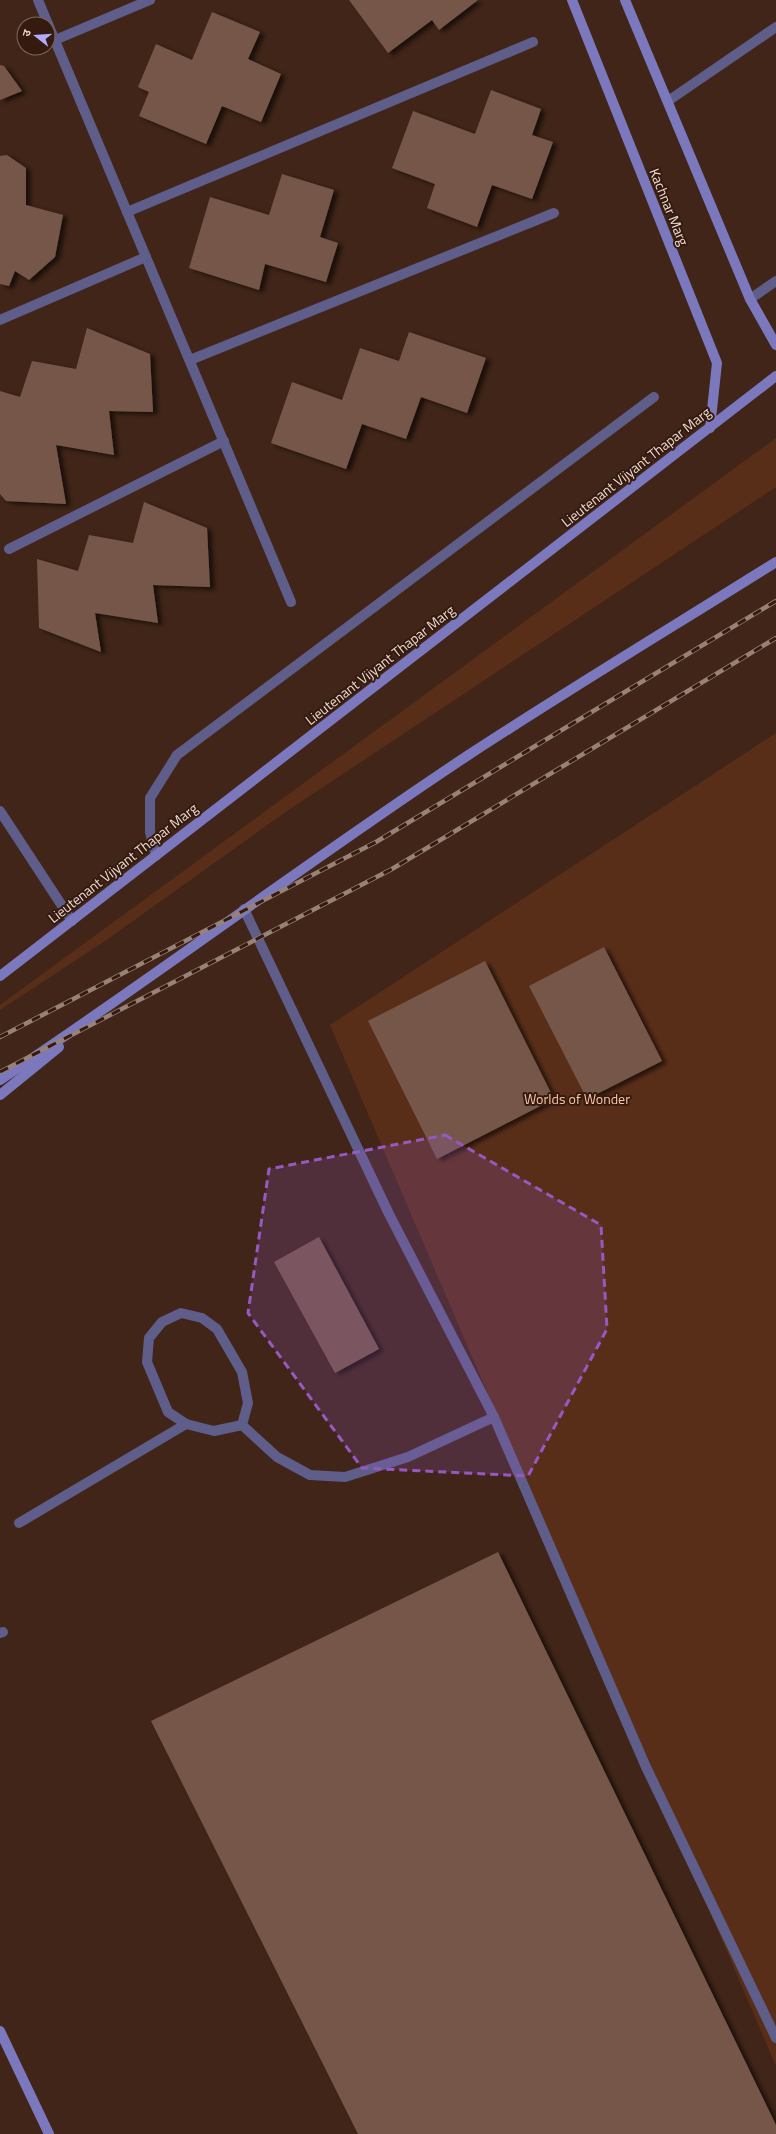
<svg xmlns="http://www.w3.org/2000/svg" width="776" height="2134" font-family="'Titillium Web','Noto Sans Devanagari',sans-serif">
<style>
.green{fill:#592e19}
.building{fill:#755749;filter:url(#shadow)}
.lines{fill:none;stroke-linecap:round;stroke-linejoin:round}
.lane{stroke:#5f5d89;stroke-width:10}
.street{stroke:#5f5d89;stroke-width:10}
.secondary{stroke:#7c78bd;stroke-width:10}
.rail-casing{stroke:#988177;stroke-width:4.5}
.rail{stroke:#351b0f;stroke-width:3;stroke-dasharray:9;stroke-linecap:butt}
.marked{fill:#9858c4;fill-opacity:0.2;stroke:#9858c4;stroke-width:3;stroke-dasharray:8 5;stroke-linejoin:round}
.labels{text-anchor:middle;stroke-width:4;stroke-linejoin:round;paint-order:stroke}
.street-label{font-size:14px;fill:#eddbd3;stroke:#351b0f}
.park-label{font-size:14px;fill:#fdc5aa;stroke:#351b0f}
</style>
<defs>
<filter id="shadow"><feDropShadow dx="4.5" dy="2.5" stdDeviation="2" flood-color="#0009"/></filter>
</defs>
<rect width="100%" height="100%" fill="#402518"/>
<g class="green">
<polygon points="776,438 776,487 287,811 105,941 0,1010 0,1005"/>
<polygon points="776,733 776,2066 330,1025"/>
</g>
<g class="building">
<polygon points="349,0 478,0 439,30 432,20 388,53"/>
<polygon points="212,12 260,32 248,59 281,74 261,122 222,106 206,144 139,116 149,92 138,87 156,44 192,60"/>
<polygon points="0,65 4,66 22,91 0,100"/>
<polygon points="491,90 541,109 532,135 553,142 532,199 492,185 477,227 427,208 435,184 392,168 413,111 475,134"/>
<polygon points="7,155 26,168 26,205 63,215 55,257 29,280 15,271 9,286 0,284 0,156"/>
<polygon points="282,174 334,190 320,237 338,243 326,282 265,264 259,290 189,268 210,197 269,215"/>
<polygon points="87,328 150,354 153,412 109,411 114,455 56,445 66,504 6,501 0,494 0,391 20,397 32,361 76,369"/>
<polygon points="409,332 486,358 467,413 421,397 406,439 362,424 346,469 271,443 292,382 342,400 360,348 399,361"/>
<polygon points="144,502 207,528 210,587 153,585 158,623 95,613 101,652 39,628 37,559 78,571 89,535 133,543"/>
<polygon points="604,947 662,1061 587,1099 529,986"/>
<polygon points="485,961 554,1099 437,1159 368,1021"/>
<polygon points="319,1237 379,1349 335,1373 274,1262"/>
<polygon points="498,1552 776,2125 776,2134 358,2134 151,1721"/>
</g>
<g class="lines">
<g class="lane">
<polyline points="244,909 389,1214 494,1417 646,1767 776,2038"/>
<polyline points="242,1425 214,1431 186,1424 168,1412 147,1362 149,1338 162,1322 181,1313 202,1318 217,1329 242,1372 248,1403 242,1425 277,1457 310,1475 345,1477 408,1457 494,1417"/>
<polyline points="19,1523 186,1424"/>
<polyline points="0,1633 3,1632"/>
</g>
<g class="street">
<polyline points="38,0 48,24"/>
<polyline points="48,24 291,602"/>
<polyline points="55,40 150,0"/>
<polyline points="668,101 776,27"/>
<polyline points="127,212 533,42"/>
<polyline points="750,299 776,281"/>
<polyline points="0,320 146,257"/>
<polyline points="190,360 554,213"/>
<polyline points="9,549 224,441"/>
<polyline points="0,811 72,921"/>
<polyline points="156,856 150,832 150,798 177,755 654,397"/>
</g>
<g class="secondary">
<polyline points="572,0 717,363 710,428"/>
<polyline points="625,0 750,299 776,345"/>
<polyline points="0,976 776,376"/>
<path d="M 0,1080 C 159,974 311,859 470,754 C 571,688 674,626 776,562"/>
<polyline points="0,1095 59,1047"/>
<polyline points="0,2031 49,2134"/>
</g>
<g class="rail-casing">
<g id="rail">
<polyline points="0,1037 376,842 776,601"/>
<polyline points="0,1072 392,869 776,638"/>
</g>
</g>
<use href="#rail" class="rail"/>
</g>
<path class="marked" d="M 445,1135 L 601,1225 L 607,1329 L 528,1476 L 362,1468 L 248,1313 L 269,1169 Z"/>
<g class="labels">
<g class="street-label">
<text transform="translate(669 207) rotate(68)" y="5">Kachnar Marg</text>
<text transform="translate(636 467) rotate(-38)" y="5">Lieutenant Vijyant Thapar Marg</text>
<text transform="translate(380 665) rotate(-38)" y="5">Lieutenant Vijyant Thapar Marg</text>
<text transform="translate(123 863) rotate(-38)" y="5">Lieutenant Vijyant Thapar Marg</text>
</g>
<g class="park-label">
<text x="577" y="1104">Worlds of Wonder</text>
</g>
</g>
<g transform="translate(36 36) rotate(287)"><circle r="19" fill="#351b0f" stroke="#7f685d"/>
<path d="M0-3L7 15L0 10L-7 15Z" fill="#b1adfa"/>
<text y="-6" font-size="11" font-weight="bold" text-anchor="middle" fill="#eddbd3">उ</text>
</g>
</svg>
